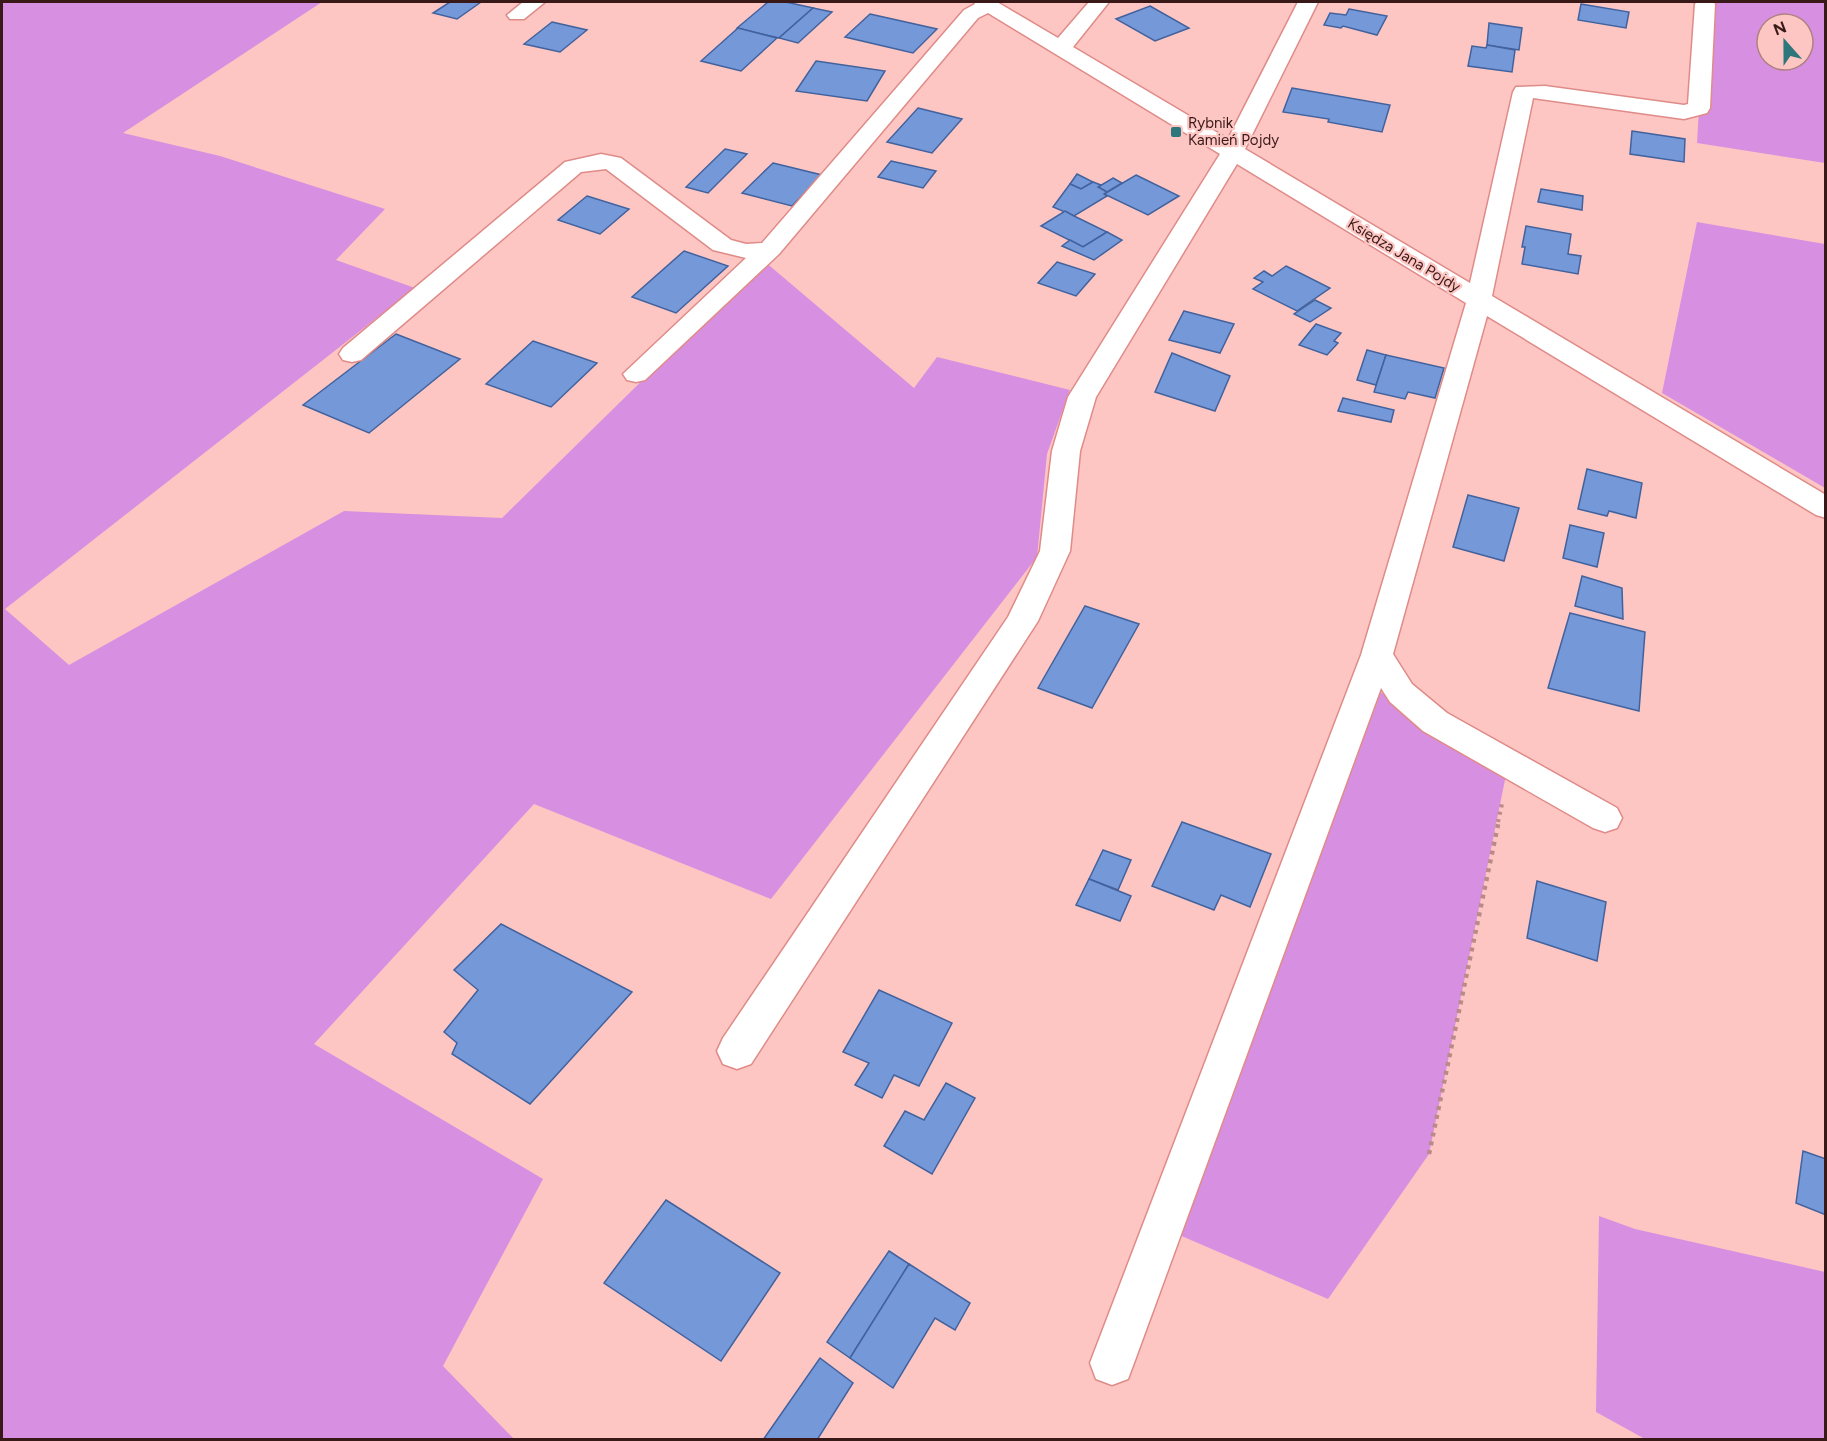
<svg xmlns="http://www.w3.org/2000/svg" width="1827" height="1441" font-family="Figtree,sans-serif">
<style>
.green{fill:#d78fe2;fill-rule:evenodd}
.building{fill:#7498d8;stroke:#42629e;stroke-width:1.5}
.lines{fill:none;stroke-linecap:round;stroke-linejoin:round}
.minor-casing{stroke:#df8b88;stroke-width:3}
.path-far1{stroke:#b98a87;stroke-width:4;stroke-dasharray:3 4.5;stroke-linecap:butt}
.path{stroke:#b98a87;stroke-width:4.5;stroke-dasharray:4 5;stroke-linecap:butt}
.minor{fill:#fff;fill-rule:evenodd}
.poi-dot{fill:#2d777c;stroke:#fdc6c3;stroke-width:2}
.labels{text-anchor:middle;stroke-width:4.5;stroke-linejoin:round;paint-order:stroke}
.far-poi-label{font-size:15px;fill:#391918;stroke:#fdc6c3;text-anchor:start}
.far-street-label{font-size:15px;fill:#391918;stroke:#fdc6c3}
</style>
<rect width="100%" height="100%" fill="#fdc6c3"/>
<g class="green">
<polygon points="2,2 322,2 123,133 220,156 385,209 336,260 415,288 5,609 69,665 344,511 502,518 764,261 914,388 937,357 1070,390 1047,454 1037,557 771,899 534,804 314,1044 543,1179 443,1366 514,1439 2,1440"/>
<path d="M 1684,2 L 1825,2 L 1825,163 L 1697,143 L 1705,5 ZM 1767,24 L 1803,24 L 1803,60 L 1767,60 Z"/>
<polygon points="1697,222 1825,244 1825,488 1662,393"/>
<polygon points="1366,684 1508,765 1429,1154 1328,1299 1163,1228"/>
<polygon points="1599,1216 1635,1229 1825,1272 1825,1439 1645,1439 1596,1412"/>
</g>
<g class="building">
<polygon points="450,2 481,2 457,19 433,13"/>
<polygon points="768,2 786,2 813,8 779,38 737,28"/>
<polygon points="1581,4 1629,12 1626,28 1578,20"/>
<polygon points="1150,6 1189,28 1155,41 1116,19"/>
<polygon points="813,8 832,12 798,43 779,38"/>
<polygon points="1349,9 1387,16 1377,35 1343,26 1341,28 1324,25 1330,13 1346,15"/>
<polygon points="870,14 937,29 913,53 845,37"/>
<polygon points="552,22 587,30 560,52 524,44"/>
<polygon points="1489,23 1522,28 1519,50 1487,45"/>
<polygon points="738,28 777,38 741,71 701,61"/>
<polygon points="1487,45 1515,50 1512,72 1468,66 1472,46 1486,48"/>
<polygon points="816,61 885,71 867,101 796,91"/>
<polygon points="1292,88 1390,105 1382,132 1328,122 1329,119 1283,112"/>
<polygon points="918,108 962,119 932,153 887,142"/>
<polygon points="1632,131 1685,139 1684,162 1630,154"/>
<polygon points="725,149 747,154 708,193 686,187"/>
<polygon points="891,161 936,171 923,188 878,177"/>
<polygon points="773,163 822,175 792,206 742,193"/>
<polygon points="1077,174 1093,182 1081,189 1070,184"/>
<polygon points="1136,175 1179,196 1148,215 1104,194"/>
<polygon points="1113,178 1122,183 1107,192 1098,187"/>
<polygon points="1093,182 1101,185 1098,187 1107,192 1104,194 1107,196 1074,216 1053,207 1070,184 1081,189"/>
<polygon points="1541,189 1583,196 1582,210 1538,202"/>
<polygon points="587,196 629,209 600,234 558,220"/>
<polygon points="1065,211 1074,216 1107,232 1083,247 1041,226"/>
<polygon points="1526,226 1571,234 1568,254 1581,256 1578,274 1522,264 1525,247 1522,247"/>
<polygon points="1107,232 1122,240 1094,260 1062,246 1070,240 1083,247"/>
<polygon points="684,251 728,266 676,313 632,297"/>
<polygon points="1057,262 1095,274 1076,296 1038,283"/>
<polygon points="1286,266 1330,288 1297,311 1253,289 1263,282 1254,278 1264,271 1272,276"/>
<polygon points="1315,300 1331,308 1310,322 1294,314"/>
<polygon points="1184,311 1234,324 1220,353 1169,340"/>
<polygon points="1316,324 1341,333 1334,341 1338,343 1327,355 1299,345"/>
<polygon points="396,334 460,359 369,433 303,405"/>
<polygon points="533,341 597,363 551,407 486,384"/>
<polygon points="1367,350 1386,355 1376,385 1357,380"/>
<polygon points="1172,353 1230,376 1215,411 1155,392"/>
<polygon points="1386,355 1444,368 1435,398 1408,392 1405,399 1374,392"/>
<polygon points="1343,398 1394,410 1391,422 1338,411"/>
<polygon points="1587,469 1642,483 1636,518 1609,511 1607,516 1578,509"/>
<polygon points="1468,495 1519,508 1504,561 1453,547"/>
<polygon points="1570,525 1604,533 1597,567 1563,558"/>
<polygon points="1582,576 1622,588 1623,619 1575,606"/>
<polygon points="1085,606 1139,624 1092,708 1038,688"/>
<polygon points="1570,613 1645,632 1639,711 1548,688"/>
<polygon points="1182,822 1271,854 1250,907 1221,895 1214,910 1152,886"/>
<polygon points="1103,850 1131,860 1118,890 1089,879"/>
<polygon points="1089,879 1131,896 1120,921 1076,905"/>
<polygon points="1537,881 1606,902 1597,961 1527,938"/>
<polygon points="501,924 632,992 530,1104 452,1054 457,1043 444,1032 478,990 454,970"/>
<polygon points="879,990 952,1023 919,1086 894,1075 882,1098 855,1085 869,1063 843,1052"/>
<polygon points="946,1083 975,1098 932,1174 884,1146 905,1111 924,1120"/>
<polygon points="1803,1151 1826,1159 1826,1215 1796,1203"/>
<polygon points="666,1200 780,1273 721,1361 604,1283"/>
<polygon points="889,1251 909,1264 850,1358 827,1342"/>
<polygon points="909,1264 970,1303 955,1330 935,1318 893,1388 850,1358"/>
<polygon points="820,1358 853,1383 817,1440 763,1440"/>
</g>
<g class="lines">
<g class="minor-casing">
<g id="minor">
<polygon points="523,2 545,2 524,19 510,19 507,15"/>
<polygon points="974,2 997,2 1058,38 1089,2 1109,2 1073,47 1228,139 1298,2 1318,2 1245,149 1470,283 1513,92 1516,87 1545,86 1684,105 1688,104 1695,4 1697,2 1713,2 1715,4 1710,108 1707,113 1684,119 1533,98 1492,296 1826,495 1826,518 1816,515 1487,316 1393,654 1412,684 1447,713 1617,808 1622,818 1617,828 1605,832 1593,828 1423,731 1390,702 1381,688 1134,1363 1128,1379 1112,1385 1096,1379 1090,1363 1361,655 1466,303 1237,164 1096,397 1080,451 1070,551 1038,621 751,1064 737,1069 723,1064 717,1051 723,1038 1008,617 1040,551 1052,451 1068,397 1220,154 988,13 978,18 779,254 645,380 636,382 627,380 623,374 746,258 713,250 606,169 581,172 361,360 352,362 343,360 339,354 343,348 565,162 601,154 621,158 731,240 746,244 762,243 964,10 975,4"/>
</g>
</g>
<polyline class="path-far1" points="1498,822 1502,804"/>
<polyline class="path" points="1429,1154 1499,820"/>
<use href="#minor" class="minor"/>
</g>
<rect class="poi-dot" x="1170" y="126" width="12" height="12" rx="3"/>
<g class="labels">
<g class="far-poi-label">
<text x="1188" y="128">Rybnik<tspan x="1188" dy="17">Kamień Pojdy</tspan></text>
</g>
<g class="far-street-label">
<text transform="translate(1404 255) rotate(31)" y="5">Księdza Jana Pojdy</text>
</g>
</g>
<rect width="1827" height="1441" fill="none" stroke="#391918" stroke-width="6"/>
<g transform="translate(1785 42) rotate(339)"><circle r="28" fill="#fdc6c3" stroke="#af817f" stroke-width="1.5"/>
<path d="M0-4.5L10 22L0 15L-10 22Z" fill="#2d777c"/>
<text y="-9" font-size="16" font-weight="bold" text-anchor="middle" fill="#391918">N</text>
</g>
</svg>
